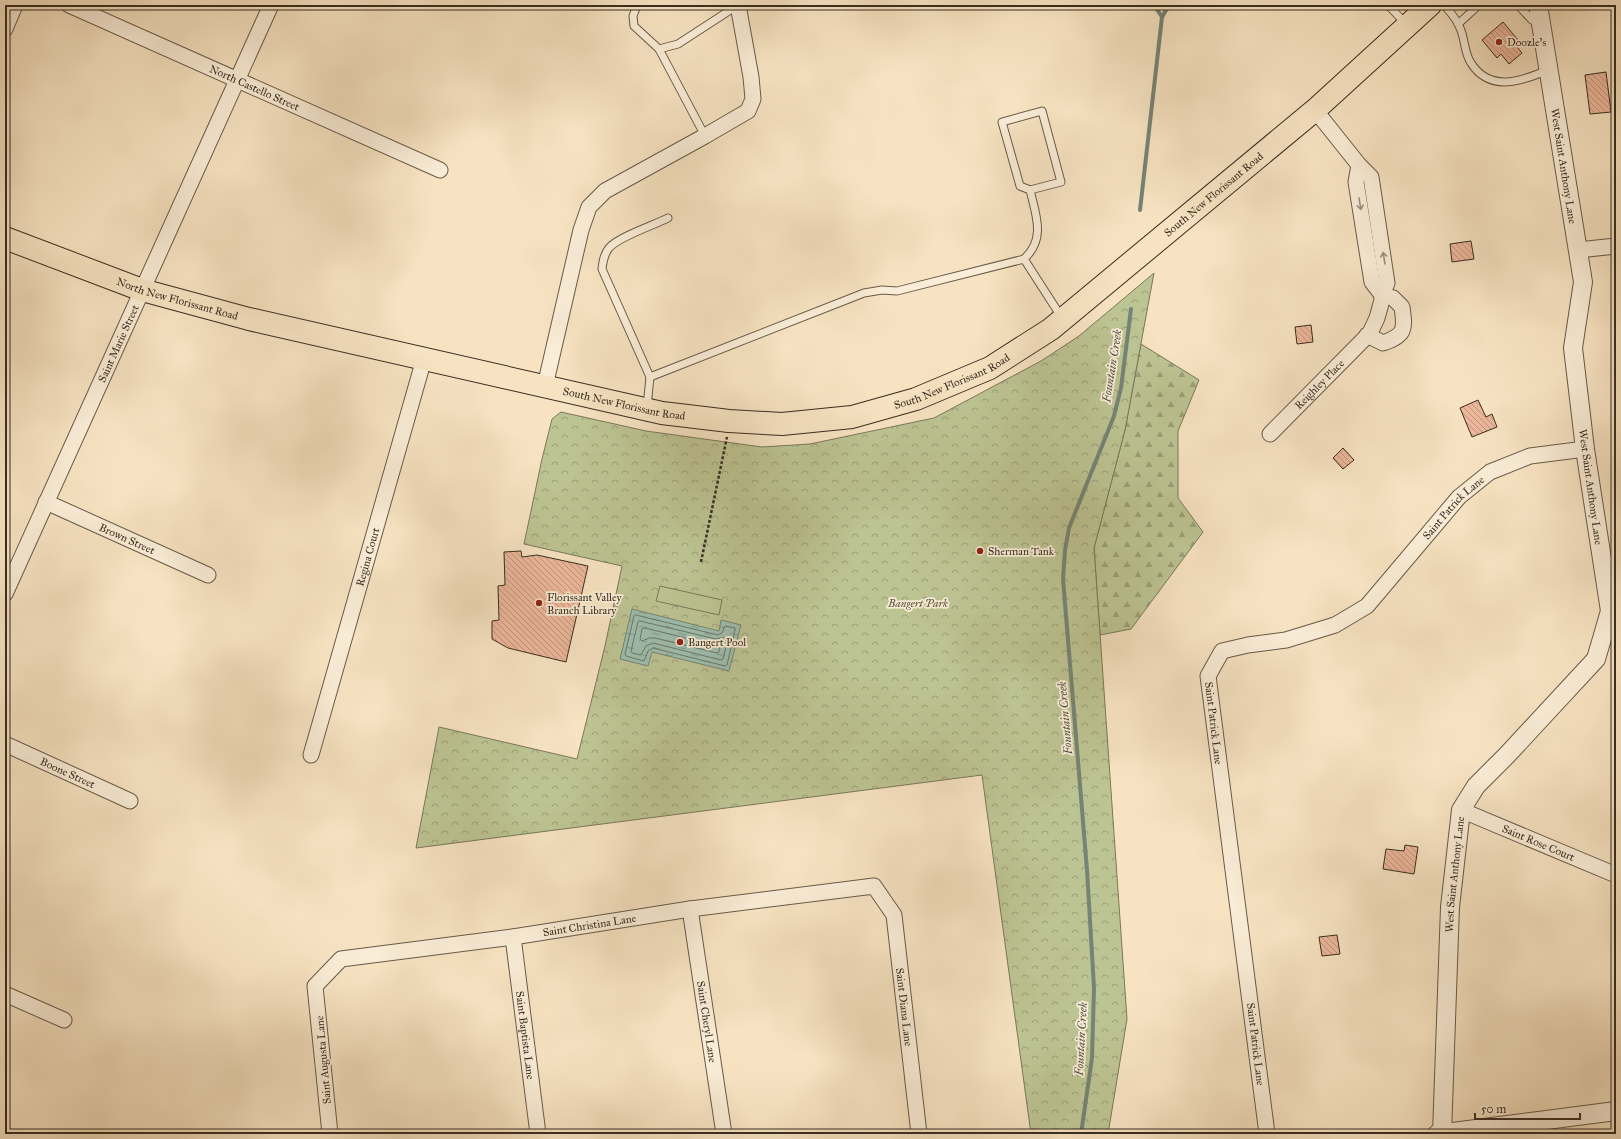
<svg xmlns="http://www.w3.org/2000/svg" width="1621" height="1139" font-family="'IM FELL Great Primer',serif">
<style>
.forest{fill:url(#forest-firs);stroke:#7a785a}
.park{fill:url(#park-crowns);stroke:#7a785a}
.pitch{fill:#bdc493;stroke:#7a785a}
.water{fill:url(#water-ripples);stroke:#758475}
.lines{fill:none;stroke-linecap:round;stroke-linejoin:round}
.shore{stroke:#6b7667;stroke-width:1}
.stream{stroke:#758475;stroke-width:4}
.building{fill:url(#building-back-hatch);stroke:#382d20}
.service-casing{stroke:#685a48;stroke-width:9}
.minor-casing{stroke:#685a48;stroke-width:17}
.tertiary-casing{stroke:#685a48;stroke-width:20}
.primary-casing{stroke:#382d20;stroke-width:24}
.path{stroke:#382d20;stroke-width:2.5;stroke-dasharray:3 2;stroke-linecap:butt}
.service{stroke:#faedd7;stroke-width:7}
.minor{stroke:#faedd7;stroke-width:15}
.tertiary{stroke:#faedd7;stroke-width:18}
.primary{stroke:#f7e3c2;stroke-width:22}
.oneway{stroke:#998d7c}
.poi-dot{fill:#8f2418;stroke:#faedd7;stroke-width:1.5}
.labels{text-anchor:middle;stroke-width:3.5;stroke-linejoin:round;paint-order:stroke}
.poi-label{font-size:11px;fill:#382d20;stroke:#faedd7;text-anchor:start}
.street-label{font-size:11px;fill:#382d20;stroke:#faedd7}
.park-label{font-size:11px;font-style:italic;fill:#59533d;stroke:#faedd7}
.water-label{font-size:12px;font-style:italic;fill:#525144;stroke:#faedd7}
</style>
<defs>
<pattern id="forest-firs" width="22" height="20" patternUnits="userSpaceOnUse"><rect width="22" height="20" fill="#bdc493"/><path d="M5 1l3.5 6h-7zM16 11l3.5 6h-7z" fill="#9ba078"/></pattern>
<pattern id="park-crowns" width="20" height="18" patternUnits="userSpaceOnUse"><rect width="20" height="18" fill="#bdc493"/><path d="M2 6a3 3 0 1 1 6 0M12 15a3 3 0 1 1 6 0" fill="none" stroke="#9ba078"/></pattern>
<pattern id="water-ripples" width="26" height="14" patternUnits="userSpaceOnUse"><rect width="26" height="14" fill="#9ebeae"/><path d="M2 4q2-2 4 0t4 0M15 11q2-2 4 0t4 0" fill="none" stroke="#829b8d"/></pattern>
<pattern id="building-back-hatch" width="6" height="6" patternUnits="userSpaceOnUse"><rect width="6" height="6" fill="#edb79b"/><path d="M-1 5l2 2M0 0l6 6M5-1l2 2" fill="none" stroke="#c1957e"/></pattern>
</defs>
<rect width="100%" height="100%" fill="#f7e3c2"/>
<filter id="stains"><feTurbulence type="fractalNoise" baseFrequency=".005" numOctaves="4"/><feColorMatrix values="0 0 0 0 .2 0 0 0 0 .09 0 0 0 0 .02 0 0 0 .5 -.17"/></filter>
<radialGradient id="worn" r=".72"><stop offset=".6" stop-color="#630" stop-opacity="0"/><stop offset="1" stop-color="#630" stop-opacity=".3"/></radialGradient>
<polygon class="forest" points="1141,344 1199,380 1178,431 1178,498 1203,532 1131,629 1100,635 1094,548 1125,430"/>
<polygon class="park" points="1154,273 1125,430 1094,548 1127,1019 1108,1134 1031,1134 982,775 416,848 439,727 577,759 605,646 622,566 524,544 542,459 552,419 561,412 646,431 762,447 810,444 934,418 1041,361 1079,336"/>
<polygon class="pitch" points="660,586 722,600 719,615 656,601"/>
<polygon class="water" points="632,609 719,631 721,620 741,625 729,671 652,652 648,666 620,659"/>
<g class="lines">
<g class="shore">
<polygon points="636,615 718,635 722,633 725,626 735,628 735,630 727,665 725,666 653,648 648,651 644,661 626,656 625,654 634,616"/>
<polygon points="640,621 716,639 727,637 728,639 723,659 721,660 653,643 646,646 641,655 632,653 631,651 638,622"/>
<polygon points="645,628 718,646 720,647 719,652 717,653 655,638 649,638 642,641 640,639 642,629"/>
</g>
<g class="stream">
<polyline points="1154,5 1162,17"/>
<polyline points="1140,210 1162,17 1169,5"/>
<polyline points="1081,1134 1092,1058 1094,988 1087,870 1063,579 1065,550 1069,528 1114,416 1121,388 1131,309"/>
</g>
</g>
<g class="building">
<polygon points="1503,22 1518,40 1514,43 1522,53 1509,64 1501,54 1497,58 1482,40"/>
<polygon points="1606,72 1611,112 1590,114 1585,75"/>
<polygon points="1471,241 1474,259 1452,262 1450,244"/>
<polygon points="1311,325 1313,342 1297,344 1295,327"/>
<polygon points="1478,400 1486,417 1492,414 1497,427 1472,437 1460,408"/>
<polygon points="1343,448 1354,460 1343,469 1333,458"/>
<polygon points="521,551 522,557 537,555 588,566 566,662 508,648 492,639 492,621 499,620 498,586 505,585 504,552"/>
<polygon points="1405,845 1418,847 1414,874 1383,869 1386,849 1404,851"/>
<polygon points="1337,935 1340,954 1322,956 1319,937"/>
</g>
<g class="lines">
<g class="service-casing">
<g id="service">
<polyline points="637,5 633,16 634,26 659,49 705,136"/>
<polyline points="1388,5 1406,24"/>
<path d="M 1444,5 C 1450,12 1457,19 1460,28 C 1465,38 1464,53 1471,63 C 1490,93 1522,81 1548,70"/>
<polyline points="1518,5 1532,20 1539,23"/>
<polyline points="1458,24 1479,5"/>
<polyline points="659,49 678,44 738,5"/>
<path d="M 1024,259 C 1046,239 1036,215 1030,190 L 1061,182 L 1042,111 L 1002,122 L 1020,186 L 1030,190"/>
<polyline points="650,377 864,293 882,290 897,291 1024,259 1062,318"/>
<path d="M 647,407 L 650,377 L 602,269 C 603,261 604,254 609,248 C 618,237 654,225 668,218"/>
</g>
</g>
<g class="minor-casing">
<g id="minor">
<path id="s1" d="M 69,5 L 440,170"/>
<polyline points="5,29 15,5"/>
<path d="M 1359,165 L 1356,182 L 1372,282 L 1382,295 L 1393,298 L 1402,307 C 1405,329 1406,335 1383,343 L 1367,335"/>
<polyline points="1578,250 1616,246"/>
<polyline points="545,386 581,230 589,207 605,191 705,136 748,111 753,99 751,77 738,5"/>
<path id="s2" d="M 1270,434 L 1370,333 L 1377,318 L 1382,300 L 1382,295 L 1387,283 L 1371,177 L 1359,165 L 1315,110"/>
<path id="s3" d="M 46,502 L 208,575"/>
<path id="s4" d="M 5,594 L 271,5"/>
<path id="s5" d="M 5,744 L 130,801"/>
<path id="s6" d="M 311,755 L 424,359"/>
<path id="s7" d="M 1461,810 L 1616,875"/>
<path id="s8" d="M 690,909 L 724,1134"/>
<path id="s9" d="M 513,937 L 538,1134"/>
<polyline points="5,994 64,1020"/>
<path id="s10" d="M 330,1134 L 315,986 L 341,959 L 513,937 L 690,909 L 874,886 L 894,915 L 919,1134"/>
<path id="s11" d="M 1267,1134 L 1208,676 L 1222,651 L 1248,645 L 1286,640 L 1335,625 L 1367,606 L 1459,497 L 1490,472 L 1530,456 L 1585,449"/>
</g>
</g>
<g class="tertiary-casing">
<g id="tertiary">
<polyline points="1437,1134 1616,1111"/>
<path id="s12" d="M 1442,1134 L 1450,907 L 1461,810 L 1476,786 L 1507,755 L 1596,659 L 1610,611 L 1585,449 L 1573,348 L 1583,282 L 1538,5"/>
</g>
</g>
<g class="primary-casing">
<g id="primary">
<path id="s13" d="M 5,238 L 142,290 L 249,319 L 662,413 L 729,421 L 782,424 L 852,417 L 916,399 L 990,368 L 1051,329 L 1315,110 L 1430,5"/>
</g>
</g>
<polyline class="path" points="701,562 727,437"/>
<use href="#service" class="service"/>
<use href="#minor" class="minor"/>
<use href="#tertiary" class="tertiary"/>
<use href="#primary" class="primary"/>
</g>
<defs><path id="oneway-shaft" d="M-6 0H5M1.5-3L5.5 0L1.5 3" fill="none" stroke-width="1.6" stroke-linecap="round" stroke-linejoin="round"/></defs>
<g class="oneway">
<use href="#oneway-shaft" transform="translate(1360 204) rotate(81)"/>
<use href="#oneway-shaft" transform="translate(1384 258) rotate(-99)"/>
</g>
<g class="poi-dot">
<circle cx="1499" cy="42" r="4"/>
<circle cx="980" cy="551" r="4"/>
<circle cx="539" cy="603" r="4"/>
<circle cx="680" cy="642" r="4"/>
</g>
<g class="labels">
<g class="poi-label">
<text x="1507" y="46">Doozle's</text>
<text x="988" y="555">Sherman Tank</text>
<text x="547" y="601">Florissant Valley<tspan x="547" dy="13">Branch Library</tspan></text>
<text x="688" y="646">Bangert Pool</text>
</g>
<g class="street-label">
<text dy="4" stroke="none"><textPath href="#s1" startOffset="203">North Castello Street</textPath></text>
<text transform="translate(1564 166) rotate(81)" y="4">West Saint Anthony Lane</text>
<text dy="4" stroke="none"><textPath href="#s13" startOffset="1302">South New Florissant Road</textPath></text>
<text dy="4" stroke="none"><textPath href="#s13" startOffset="183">North New Florissant Road</textPath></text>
<text dy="4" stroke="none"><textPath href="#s4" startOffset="275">Saint Marie Street</textPath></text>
<text dy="4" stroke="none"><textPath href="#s13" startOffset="978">South New Florissant Road</textPath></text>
<text dy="4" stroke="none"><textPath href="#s2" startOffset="70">Reighley Place</textPath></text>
<text dy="4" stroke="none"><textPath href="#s13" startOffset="642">South New Florissant Road</textPath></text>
<text transform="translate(1591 487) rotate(82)" y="4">West Saint Anthony Lane</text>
<text dy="4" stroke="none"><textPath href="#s11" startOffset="775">Saint Patrick Lane</textPath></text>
<text dy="4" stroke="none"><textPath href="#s3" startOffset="89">Brown Street</textPath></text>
<text dy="4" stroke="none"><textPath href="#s6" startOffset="206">Regina Court</textPath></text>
<text transform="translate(1214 723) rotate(83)" y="4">Saint Patrick Lane</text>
<text dy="4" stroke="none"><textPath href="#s5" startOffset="69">Boone Street</textPath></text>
<text dy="4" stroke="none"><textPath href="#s7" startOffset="84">Saint Rose Court</textPath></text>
<text dy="4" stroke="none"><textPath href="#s12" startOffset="260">West Saint Anthony Lane</textPath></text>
<text dy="4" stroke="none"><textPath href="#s10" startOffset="437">Saint Christina Lane</textPath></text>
<text dy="4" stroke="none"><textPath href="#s10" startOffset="852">Saint Diana Lane</textPath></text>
<text dy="4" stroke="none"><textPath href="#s8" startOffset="114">Saint Cheryl Lane</textPath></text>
<text dy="4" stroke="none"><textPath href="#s9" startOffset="99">Saint Baptista Lane</textPath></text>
<text transform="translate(1256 1044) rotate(83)" y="4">Saint Patrick Lane</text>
<text transform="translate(323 1060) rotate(-95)" y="4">Saint Augusta Lane</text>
</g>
<g class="park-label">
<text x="918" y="607">Bangert Park</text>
</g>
<g class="water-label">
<text transform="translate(1112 366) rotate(-81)" y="4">Fountain Creek</text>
<text transform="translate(1065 718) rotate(-95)" y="4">Fountain Creek</text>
<text transform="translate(1081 1039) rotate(-87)" y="4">Fountain Creek</text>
</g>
</g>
<rect width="1621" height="1139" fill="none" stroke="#f7e3c2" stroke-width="20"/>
<rect x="6" y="6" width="1609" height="1127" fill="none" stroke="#382d20" stroke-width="2"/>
<rect x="10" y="10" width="1601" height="1119" fill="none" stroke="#382d20"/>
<path d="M1475 1113v6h105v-6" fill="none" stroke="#382d20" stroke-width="2"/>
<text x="1481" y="1113" font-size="12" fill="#382d20" stroke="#faedd7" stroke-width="3" paint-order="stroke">50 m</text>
<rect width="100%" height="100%" filter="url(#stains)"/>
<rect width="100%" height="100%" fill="url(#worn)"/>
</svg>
